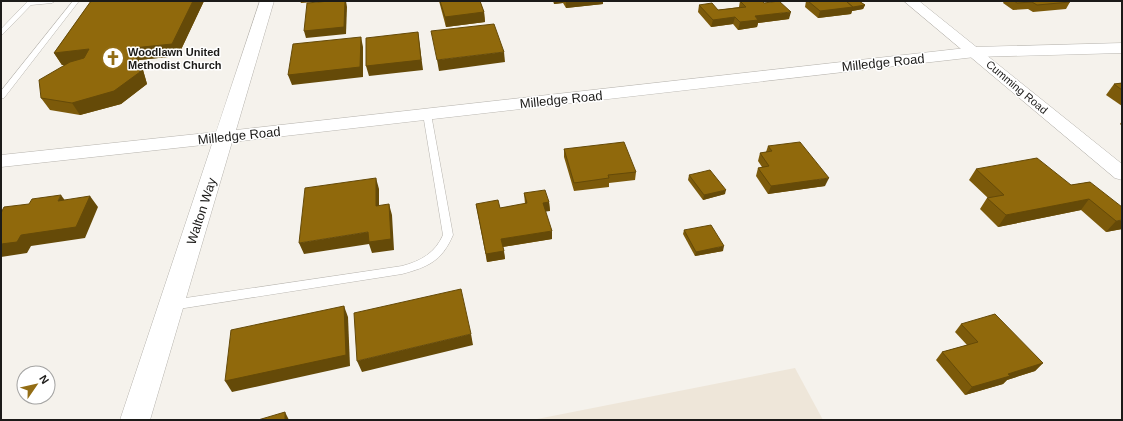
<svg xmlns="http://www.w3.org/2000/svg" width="1123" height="421" font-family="Helvetica,sans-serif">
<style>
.built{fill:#eee6d9}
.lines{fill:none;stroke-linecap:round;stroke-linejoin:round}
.lane-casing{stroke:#b7b4ae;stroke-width:1}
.street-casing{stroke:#b7b4ae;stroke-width:1}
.secondary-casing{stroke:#b7b4ae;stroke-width:1}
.lane{fill:#fff;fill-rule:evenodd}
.street{fill:#fff;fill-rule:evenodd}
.secondary{fill:#fff;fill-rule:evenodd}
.wall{fill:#7c5a0a}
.shaded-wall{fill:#654a08}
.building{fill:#90690c;stroke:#654a08}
.labels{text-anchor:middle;stroke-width:3;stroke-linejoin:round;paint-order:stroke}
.far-poi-label{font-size:11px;font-weight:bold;fill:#1c1b19;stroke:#fff;text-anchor:start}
.far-street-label{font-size:11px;fill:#1c1b19;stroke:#fff}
.street-label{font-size:13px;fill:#1c1b19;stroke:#fff}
</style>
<rect width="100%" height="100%" fill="#f5f2ec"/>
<polygon class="built" points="795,368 823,420 532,420"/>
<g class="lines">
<g class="lane-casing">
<g id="lane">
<polygon points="55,1 52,3 31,5 3,34 1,35 1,29 27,2"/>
<polygon points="73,1 79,1 4,98 1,98 1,91"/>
<path d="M 427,111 L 431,114 L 453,235 C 442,261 428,267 402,274 L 172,310 L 168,308 L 166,305 L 168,302 L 172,300 L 402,266 C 421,261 435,253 443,235 L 423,114 Z"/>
</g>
</g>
<g class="street-casing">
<polygon id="street" points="904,1 919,1 1122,164 1122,180 1115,178"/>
</g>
<g class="secondary-casing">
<polygon id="secondary" points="260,1 274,1 236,130 975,47 1122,43 1122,53 975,57 232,142 150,420 120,420 212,144 1,167 1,155 216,132"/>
</g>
<use href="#lane" class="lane"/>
<use href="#street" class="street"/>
<use href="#secondary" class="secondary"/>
</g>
<g class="wall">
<polygon points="91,1 204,1 178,56 139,60 138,62 143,70 147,84 121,104 80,115 50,110 41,98 64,65 62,65 54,53"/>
<polygon points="300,1 330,1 301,3"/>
<polygon points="439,1 480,1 484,12 485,22 446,27"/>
<polygon points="553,1 603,1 603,4 566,8 563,3 554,4"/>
<polygon points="740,1 764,3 789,19 758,23 757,27 738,30 733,24 711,27 698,12 699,5 718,10 739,7"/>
<polygon points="806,1 859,1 865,5 863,9 852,11 851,14 818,18 805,7"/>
<polygon points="1004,1 1069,1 1070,2 1066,9 1033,12 1028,9 1013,10 1003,3"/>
<polygon points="1122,83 1122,106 1106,95 1114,84"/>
<polygon points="1122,121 1122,126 1120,124"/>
<polygon points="768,146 825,186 768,194 756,176 758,168 762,167 758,161 760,153 766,152"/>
<polygon points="564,149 636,172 635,180 609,183 609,187 574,191 564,157"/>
<polygon points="976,169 1071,185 1090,182 1122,229 1106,232 1081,210 998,227 980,209 987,198 988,198 969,180"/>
<polygon points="689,175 725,194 703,200 688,180"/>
<polygon points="524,193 549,202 550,211 545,211 552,239 503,247 505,259 487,262 476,204 500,208 525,204"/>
<polygon points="684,230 723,251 695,256 683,234"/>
<polygon points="961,324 1043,363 1035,371 1007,380 1003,384 965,395 936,360 942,352 967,345 955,332"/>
</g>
<g class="shaded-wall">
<polygon points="193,1 204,1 178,56 139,60 138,62 143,70 147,84 121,104 80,115 72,103 129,55 133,48"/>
<polygon points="346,1 347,7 346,34 306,38 304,31"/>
<polygon points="554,1 563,1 563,3 554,4"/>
<polygon points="566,1 603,1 603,4 566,8"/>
<polygon points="865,5 863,9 852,11 851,14 818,18 820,11"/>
<polygon points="484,12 485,22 446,27 445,17"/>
<polygon points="791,12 789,19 758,23 757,27 738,30 740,22 755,16"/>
<polygon points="735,17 733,24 711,27 713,20"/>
<polygon points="418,32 423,70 369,76 366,66"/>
<polygon points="361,37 363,47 363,77 292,85 288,75"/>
<polygon points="89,49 96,62 62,65 54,53"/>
<polygon points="504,52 505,62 439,71 437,60"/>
<polygon points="376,178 379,189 379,217 376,206"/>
<polygon points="829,178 825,186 768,194 771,186"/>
<polygon points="726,190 725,194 703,200 704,195"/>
<polygon points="61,195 69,206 58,201"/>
<polygon points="90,196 98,207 85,238 31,246 27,253 1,257 1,244 21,235"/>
<polygon points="1089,199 1081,210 998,227 1006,215"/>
<polygon points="549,202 550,211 543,212 543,203"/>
<polygon points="389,204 392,215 394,250 372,253 369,244 304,254 299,243 368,232"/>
<polygon points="1122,220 1122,229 1106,232 1116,221"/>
<polygon points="552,231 552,239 502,247 501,239"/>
<polygon points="724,246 723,251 695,256 696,252"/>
<polygon points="504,251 505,259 487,262 486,254"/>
<polygon points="344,306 348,317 350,366 232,392 225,381"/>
<polygon points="471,334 473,345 362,372 357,361"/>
<polygon points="1043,363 1035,371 1007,380 1003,384 965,395 972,387 1008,374"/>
<polygon points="285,412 289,420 285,420"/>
</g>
<g class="building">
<polygon points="91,1 193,1 172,44 133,48 129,55 136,57 140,72 114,91 72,103 41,98 39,80 70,62 84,58 89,49 54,53"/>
<polygon points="330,1 345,1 344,27 304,31 307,3"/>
<polygon points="440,1 480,1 484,12 445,17"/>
<polygon points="740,1 762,1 764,3 779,1 791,12 755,16 758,20 740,22 735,17 713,20 699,5 712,3 718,10 746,7"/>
<polygon points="808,1 846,1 853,7 820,11"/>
<polygon points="846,1 859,1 865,5 853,7"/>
<polygon points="1014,1 1069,1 1070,2 1037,5 1032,2 1017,3"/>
<polygon points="494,24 504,52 437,60 431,31"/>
<polygon points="418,32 421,60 366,66 366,38"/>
<polygon points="361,37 360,67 288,75 293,44"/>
<polygon points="1122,83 1122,90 1114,84"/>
<polygon points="624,142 636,172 608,175 609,178 574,183 564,149"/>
<polygon points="800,142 829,178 771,186 758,168 769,166 760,153 772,151 768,146"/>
<polygon points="1037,158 1071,185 1090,182 1122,207 1122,220 1116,221 1089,199 1006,215 987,198 1004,195 976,169"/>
<polygon points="710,170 726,190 704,195 689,175"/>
<polygon points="376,178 376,206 389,204 391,239 369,242 368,232 299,243 305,188"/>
<polygon points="545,190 549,202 543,203 552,231 501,239 504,251 486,254 476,204 498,200 500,208 527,203 524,193"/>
<polygon points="61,195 58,201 90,196 76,227 21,235 17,242 1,244 1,213 4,207 29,204 32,199"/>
<polygon points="711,225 724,246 696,252 684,230"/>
<polygon points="461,289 471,334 357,361 354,313"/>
<polygon points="344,306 346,355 225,381 231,330"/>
<polygon points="995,314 1043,363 1008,374 1010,376 972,387 942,352 978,342 961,324"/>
<polygon points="285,412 285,420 258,420"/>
</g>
<defs>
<g id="church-ring" transform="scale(1.15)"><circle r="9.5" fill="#fff" stroke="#936d15" stroke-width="1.5"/><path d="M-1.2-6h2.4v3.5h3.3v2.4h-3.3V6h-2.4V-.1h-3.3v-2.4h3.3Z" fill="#936d15"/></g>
</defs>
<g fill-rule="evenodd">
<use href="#church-ring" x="113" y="58"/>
</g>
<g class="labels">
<g class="far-poi-label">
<text x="128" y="56">Woodlawn United<tspan x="128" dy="13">Methodist Church</tspan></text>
</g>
<g class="far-street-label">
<text transform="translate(1017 87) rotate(40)" y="4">Cumming Road</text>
</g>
<g class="street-label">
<text transform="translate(883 62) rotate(-6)" y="5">Milledge Road</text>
<text transform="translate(561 99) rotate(-6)" y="5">Milledge Road</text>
<text transform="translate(239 135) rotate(-6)" y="5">Milledge Road</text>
<text transform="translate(201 211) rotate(-72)" y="5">Walton Way</text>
</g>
</g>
<rect width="1123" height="421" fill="none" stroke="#1c1b19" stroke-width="4"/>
<g transform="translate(36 385) rotate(56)"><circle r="19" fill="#ffffff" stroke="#a4a4a3"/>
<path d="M0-3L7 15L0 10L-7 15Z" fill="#936d15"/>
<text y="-6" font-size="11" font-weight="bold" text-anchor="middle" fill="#1c1b19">N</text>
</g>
</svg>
